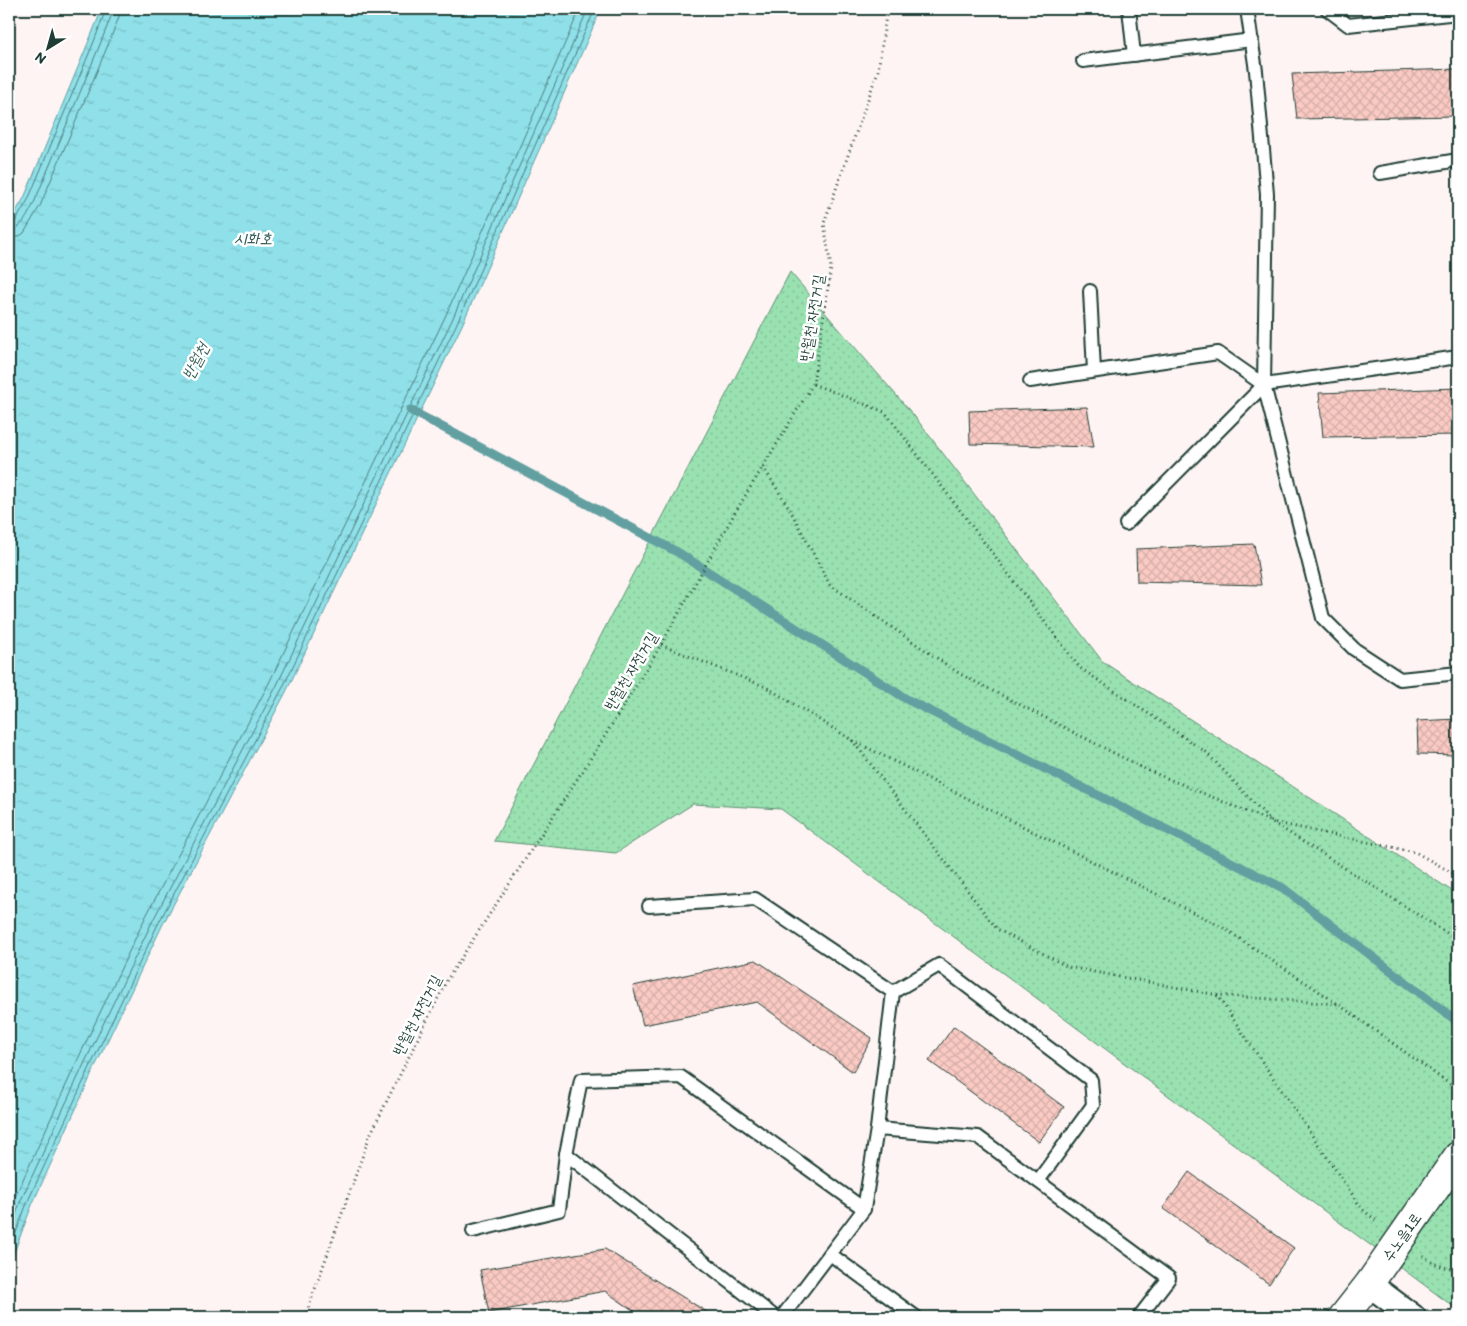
<svg xmlns="http://www.w3.org/2000/svg" width="1467" height="1326" font-family="Itim,'Poor Story',sans-serif">
<style>
.park{fill:url(#park-dots);stroke:#5c8f72}
.water{fill:url(#water-ripples);stroke:#629fa1}
.lines{fill:none;stroke-linecap:round;stroke-linejoin:round}
.shore{stroke:#4c7e7c;stroke-width:1}
.stream{stroke:#629fa1;stroke-width:9}
.building{fill:url(#building-cross-hatch);stroke:#1f3d34}
.service-casing{stroke:#1f3d34;stroke-width:16}
.minor-casing{stroke:#1f3d34;stroke-width:28}
.tertiary-casing{stroke:#1f3d34;stroke-width:31}
.path{stroke:#1f3d34;stroke-width:3;stroke-dasharray:1 4;stroke-linecap:butt}
.service{stroke:#fff;stroke-width:12}
.minor{stroke:#fff;stroke-width:24}
.tertiary{stroke:#fff;stroke-width:28}
.labels{text-anchor:middle;stroke-width:5;stroke-linejoin:round;paint-order:stroke}
.street-label{font-size:15px;fill:#1f3d34;stroke:#fff}
.water-label{font-size:16px;font-style:italic;fill:#355e58;stroke:#fff}
</style>
<defs>
<pattern id="park-dots" width="8" height="8" patternUnits="userSpaceOnUse" patternTransform="scale(1.25)"><rect width="8" height="8" fill="#99e1b0"/><path d="M2 2h.1M6 6h.1" fill="none" stroke="#83c298" stroke-width="1.8" stroke-linecap="round"/></pattern>
<pattern id="water-ripples" width="26" height="14" patternUnits="userSpaceOnUse" patternTransform="scale(1.25)"><rect width="26" height="14" fill="#8fe0e9"/><path d="M2 4q2-2 4 0t4 0M15 11q2-2 4 0t4 0" fill="none" stroke="#7bc1c8"/></pattern>
<pattern id="building-cross-hatch" width="8" height="8" patternUnits="userSpaceOnUse" patternTransform="scale(1.25)"><rect width="8" height="8" fill="#facac3"/><path d="M0 0l8 8M0 8l8-8" fill="none" stroke="#d6aea8"/></pattern>
</defs>
<rect width="100%" height="100%" fill="#fef4f3"/>
<filter id="ink" filterUnits="userSpaceOnUse"><feTurbulence type="fractalNoise" baseFrequency=".02" numOctaves="2"/><feDisplacementMap in="SourceGraphic" scale="10" xChannelSelector="R" yChannelSelector="G"/><feConvolveMatrix kernelMatrix="1 2 1 2 8 2 1 2 1" color-interpolation-filters="sRGB"/></filter>
<g filter="url(#ink)">
<polygon class="park" points="790,272 915,417 1103,662 1458,895 1458,1310 781,809 693,804 616,853 494,841"/>
<polygon class="water" points="102,9 601,9 462,325 286,692 162,926 95,1067 32,1205 9,1266 9,223 24,198"/>
<g class="lines">
<g class="shore">
<polyline points="9,225 15,222 28,200 95,39 106,9"/>
<path d="M 9,231 C 22,230 28,214 34,203 L 101,42 L 112,14 L 113,9"/>
<polyline points="9,238 18,237 24,233 40,206 108,45 119,17 120,9"/>
<polyline points="9,1213 15,1197 78,1059 145,918 269,683 445,317 580,9"/>
<polyline points="9,1234 21,1200 85,1062 152,922 276,687 452,320 588,9"/>
<polyline points="9,1252 27,1203 91,1065 158,924 282,689 457,323 595,9"/>
</g>
<polyline class="stream" points="410,410 679,553 908,700 1283,888 1458,1022"/>
</g>
<g class="building">
<polygon points="1458,69 1458,116 1297,119 1292,74"/>
<polygon points="1458,388 1458,435 1323,437 1319,393"/>
<polygon points="1087,407 1094,447 970,444 969,411"/>
<polygon points="1254,544 1261,585 1137,582 1136,549"/>
<polygon points="1458,719 1458,755 1418,754 1417,721"/>
<polygon points="756,960 872,1038 853,1072 757,1002 643,1025 633,986"/>
<polygon points="954,1026 1064,1107 1039,1142 929,1061"/>
<polygon points="1189,1172 1294,1248 1269,1284 1163,1208"/>
<polygon points="605,1249 715,1317 643,1317 605,1291 489,1313 480,1270"/>
</g>
<g class="lines">
<g class="service-casing">
<g id="service">
<polyline points="1129,9 1134,55"/>
<polyline points="1247,9 1256,71 1267,194 1264,385 1323,618 1354,649 1400,679 1458,673"/>
<polyline points="1327,9 1348,25 1458,13"/>
<polyline points="1083,61 1252,40"/>
<polyline points="1380,173 1458,160"/>
<polyline points="1090,291 1094,371"/>
<polyline points="1030,381 1218,353 1264,385"/>
<polyline points="1126,524 1264,385 1458,357"/>
<polyline points="649,906 755,899 893,992"/>
<polyline points="893,992 939,965 1091,1080 1093,1105 1038,1181"/>
<polyline points="877,1129 978,1137 1169,1278 1139,1317"/>
<polyline points="566,1154 775,1317"/>
<polyline points="473,1231 559,1210 566,1154 581,1080 681,1077 864,1209"/>
<polyline points="830,1254 916,1317"/>
<polyline points="782,1317 864,1209 877,1129 893,992"/>
</g>
</g>
<g class="minor-casing">
<polyline id="minor" points="1369,1284 1413,1317"/>
</g>
<g class="tertiary-casing">
<polyline id="tertiary" points="1343,1317 1369,1284 1458,1156"/>
</g>
<g class="path">
<polyline points="813,384 885,412 1080,668 1206,752 1272,822 1415,852 1458,876"/>
<polyline points="763,467 788,506 830,585 960,674 1147,770 1272,822 1458,940"/>
<polyline points="661,645 766,687 852,740 1222,927 1338,1004 1458,1090"/>
<polyline points="852,740 997,929 1068,967 1217,995 1338,1004"/>
<polyline points="1217,995 1362,1209 1378,1222"/>
<polyline points="1423,1256 1433,1263 1458,1272"/>
<polyline points="305,1317 370,1135 447,980 598,747 661,645 733,516 813,384 831,268 824,223 878,71 887,9"/>
</g>
<use href="#service" class="service"/>
<use href="#minor" class="minor"/>
<use href="#tertiary" class="tertiary"/>
</g>
</g>
<g class="labels">
<g class="street-label">
<text transform="translate(812 318) rotate(-81)" y="5">반월천 자전거길</text>
<text transform="translate(631 671) rotate(-59)" y="5">반월천 자전거길</text>
<text transform="translate(417 1015) rotate(-63)" y="5">반월천 자전거길</text>
<text transform="translate(1402 1237) rotate(-55)" y="5">수노을1로</text>
</g>
<g class="water-label">
<text x="253" y="244">시화호</text>
<text transform="translate(195 361) rotate(-62)" y="6">반월천</text>
</g>
</g>
<rect width="1467" height="1326" fill="none" stroke="#fff" stroke-width="30"/>
<rect x="15" y="15" width="1437" height="1296" fill="none" stroke="#1f3d34" stroke-width="2" filter="url(#ink)"/>
<g transform="translate(48 48) rotate(217)" stroke="#ffffff" stroke-width="4" paint-order="stroke">
<path d="M0-4L9 19L0 12L-9 19Z" fill="#1f3d34"/>
<text y="-8" font-size="14" font-weight="bold" text-anchor="middle" fill="#1f3d34">N</text>
</g>
</svg>
